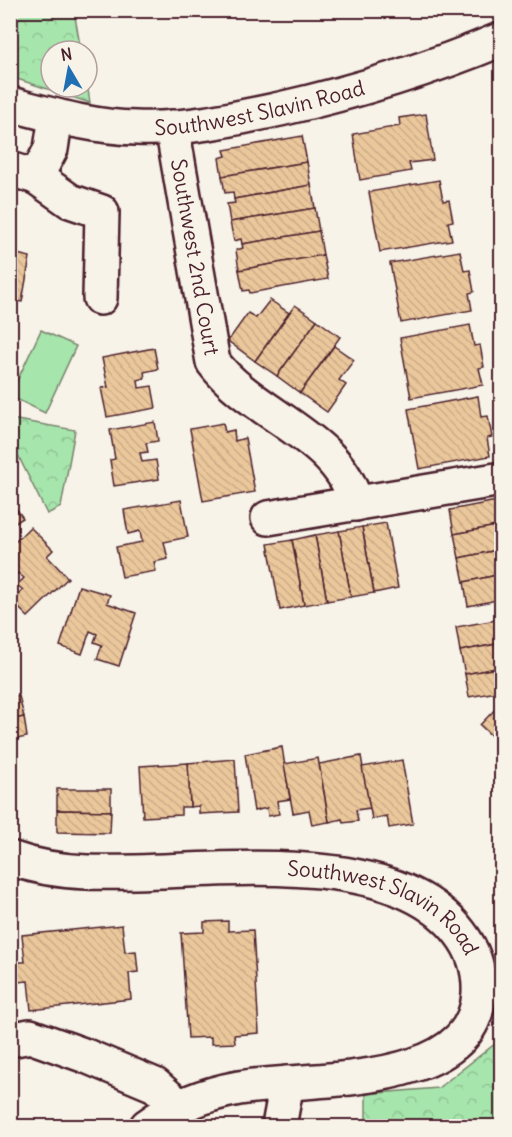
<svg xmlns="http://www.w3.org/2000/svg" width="512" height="1137" font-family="Delius,sans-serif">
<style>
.forest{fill:url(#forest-crowns);stroke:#78826c;stroke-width:1.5}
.pitch{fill:#a6e5ac;stroke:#78826c;stroke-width:1.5}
.building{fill:url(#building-back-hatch);stroke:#4a1f2b;stroke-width:1.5}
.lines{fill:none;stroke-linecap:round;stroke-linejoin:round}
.minor-casing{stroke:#4a1f2b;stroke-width:38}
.minor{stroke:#f7f3e8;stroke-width:33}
.labels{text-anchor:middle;stroke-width:5;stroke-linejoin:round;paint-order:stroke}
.street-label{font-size:21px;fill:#4a1f2b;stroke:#f7f3e8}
</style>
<defs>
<pattern id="forest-crowns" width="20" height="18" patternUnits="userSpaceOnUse" patternTransform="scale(1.5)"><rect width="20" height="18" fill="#a6e5ac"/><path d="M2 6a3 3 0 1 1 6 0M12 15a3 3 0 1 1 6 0" fill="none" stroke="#90c494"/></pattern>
<pattern id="building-back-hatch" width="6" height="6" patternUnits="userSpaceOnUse" patternTransform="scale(1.5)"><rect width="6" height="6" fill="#ebc89c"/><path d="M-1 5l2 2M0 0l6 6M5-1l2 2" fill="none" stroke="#cbab87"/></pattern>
</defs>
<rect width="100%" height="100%" fill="#f7f3e8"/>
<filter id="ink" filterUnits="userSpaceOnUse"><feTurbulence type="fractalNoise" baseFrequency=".0167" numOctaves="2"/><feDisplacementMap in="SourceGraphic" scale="12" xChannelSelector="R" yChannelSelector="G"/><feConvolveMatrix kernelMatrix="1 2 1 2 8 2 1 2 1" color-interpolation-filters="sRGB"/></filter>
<g filter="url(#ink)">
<g class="forest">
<polygon points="11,10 74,11 81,51 51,51 51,87 87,87 87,83 90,103 11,77"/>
<polygon points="11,419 75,430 61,507 47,514 11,441"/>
<polygon points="501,1015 501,1126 366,1126 366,1094 438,1088 496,1043"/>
</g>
<polygon class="pitch" points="41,330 76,346 45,413 10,396"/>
<g class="building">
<polygon points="426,114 433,160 409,163 411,171 360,180 353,134 400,126 399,118"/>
<polygon points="302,136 307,162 222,176 219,158 226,156 224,150"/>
<polygon points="307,162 311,185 234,199 233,192 225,193 222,176"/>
<polygon points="439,180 443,201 449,200 453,221 448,222 452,240 380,252 369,192"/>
<polygon points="311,185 315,208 230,222 227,204 235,203 234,199"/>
<polygon points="315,208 319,231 242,244 241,239 234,241 230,222"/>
<polygon points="319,231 323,255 239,270 236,250 243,248 242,244"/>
<polygon points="10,243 15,244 13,253 30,257 22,302 10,300"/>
<polygon points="460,251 464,271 470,270 474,292 469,293 472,310 401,323 390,263"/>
<polygon points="323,255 328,279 250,293 249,290 243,291 239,270"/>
<polygon points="270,300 289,313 255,361 228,341 248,313 256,318"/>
<polygon points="295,305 317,320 277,376 255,361"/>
<polygon points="317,320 340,337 300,393 277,376"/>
<polygon points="470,325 474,346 480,345 484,367 479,368 483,385 411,398 400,338"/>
<polygon points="334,346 354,360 339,380 346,385 327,412 300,393"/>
<polygon points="154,348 158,369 144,372 145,378 138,380 139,388 152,386 156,408 107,417 101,388 108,387 102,358"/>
<polygon points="478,396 481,417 488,416 492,437 487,438 490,456 419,469 408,409"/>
<polygon points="155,422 158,441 146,443 148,452 140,453 142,462 156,460 159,479 114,486 110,460 115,459 110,430"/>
<polygon points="223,423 225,432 234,430 235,441 245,438 255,492 203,501 190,429"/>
<polygon points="10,500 23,518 10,526"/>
<polygon points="181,500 188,537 164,542 168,559 154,562 156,571 122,577 116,547 142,542 140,531 128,534 124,510"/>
<polygon points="502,500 502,525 454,534 450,510"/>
<polygon points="386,523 398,588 374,593 362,527"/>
<polygon points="502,525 502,549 459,558 454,534"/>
<polygon points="30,527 53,550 47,556 68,578 28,617 12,601 23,590 17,585 24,578 18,573 10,581 10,547"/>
<polygon points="362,527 374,593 351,597 339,531"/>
<polygon points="339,531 351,597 327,601 315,535"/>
<polygon points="315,535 327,601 304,605 292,540"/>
<polygon points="292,540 304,605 280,610 268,544"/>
<polygon points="502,549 502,574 464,582 459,558"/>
<polygon points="502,574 502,599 468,606 464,582"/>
<polygon points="79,586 110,595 107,603 136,613 119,666 97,659 102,645 94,642 97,634 90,631 82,654 60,646"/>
<polygon points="502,619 502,643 460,651 456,627"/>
<polygon points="502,643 502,667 465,674 460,651"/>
<polygon points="502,667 502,691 469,697 465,674"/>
<polygon points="19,696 24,717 10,720 10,697"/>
<polygon points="502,702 502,746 480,725"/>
<polygon points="24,717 27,737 11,740 13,748 10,749 10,720"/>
<polygon points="282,747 290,799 277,801 279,814 268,816 267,808 254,811 245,754"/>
<polygon points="361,756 370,808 356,810 358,821 343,823 342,819 329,822 319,764"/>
<polygon points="318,758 329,822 312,825 309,810 293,813 284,764"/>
<polygon points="235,759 238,812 199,814 199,806 190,807 188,763"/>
<polygon points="402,760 413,824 389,828 387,816 372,819 362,767"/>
<polygon points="188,763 190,807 181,807 181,815 143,817 140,766"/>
<polygon points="57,789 111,789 111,811 57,810"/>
<polygon points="57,810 111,811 110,833 57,832"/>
<polygon points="228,921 228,931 253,930 259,1033 234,1035 235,1043 211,1044 211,1037 188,1038 181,933 204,932 204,922"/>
<polygon points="122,925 125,952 136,951 138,972 129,973 131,999 31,1010 28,981 17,982 15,962 25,962 22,935"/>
</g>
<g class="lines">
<g class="minor-casing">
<g id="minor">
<path id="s1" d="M 10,104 C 52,115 93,127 136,128 C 184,130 233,119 280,109 C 355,92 430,69 502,39"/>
<path id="s2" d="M 172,127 L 213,362 C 252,415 340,436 356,504"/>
<polyline points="10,169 36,177 70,201 102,212 100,298"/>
<polyline points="36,177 51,149 56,116"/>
<polyline points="268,518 502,479"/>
<path id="s3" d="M 10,858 C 35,867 61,871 87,872 C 192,877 388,838 460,933 C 474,951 480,970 479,993 C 474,1092 306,1076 239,1088 C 206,1094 174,1106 147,1126"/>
<polyline points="10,1040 30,1036 86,1056 155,1085 179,1106"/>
<polyline points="279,1126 287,1083"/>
</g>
</g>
<use href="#minor" class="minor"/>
</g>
</g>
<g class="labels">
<g class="street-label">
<text dy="7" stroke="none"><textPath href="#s1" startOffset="254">Southwest Slavin Road</textPath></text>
<text dy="7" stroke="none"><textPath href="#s2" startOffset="132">Southwest 2nd Court</textPath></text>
<text dy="7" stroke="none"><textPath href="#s3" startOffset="386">Southwest Slavin Road</textPath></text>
</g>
</g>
<rect width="512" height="1137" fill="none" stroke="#f7f3e8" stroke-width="36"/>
<rect x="18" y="18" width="476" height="1101" fill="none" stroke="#4a1f2b" stroke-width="2" filter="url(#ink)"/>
<g transform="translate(69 69) rotate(350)"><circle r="28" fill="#f7f3e8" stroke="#b29e9c" stroke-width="1.5"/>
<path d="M0-4.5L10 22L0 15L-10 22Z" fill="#1f6fb2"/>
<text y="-9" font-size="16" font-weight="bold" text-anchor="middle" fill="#4a1f2b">N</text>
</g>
</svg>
